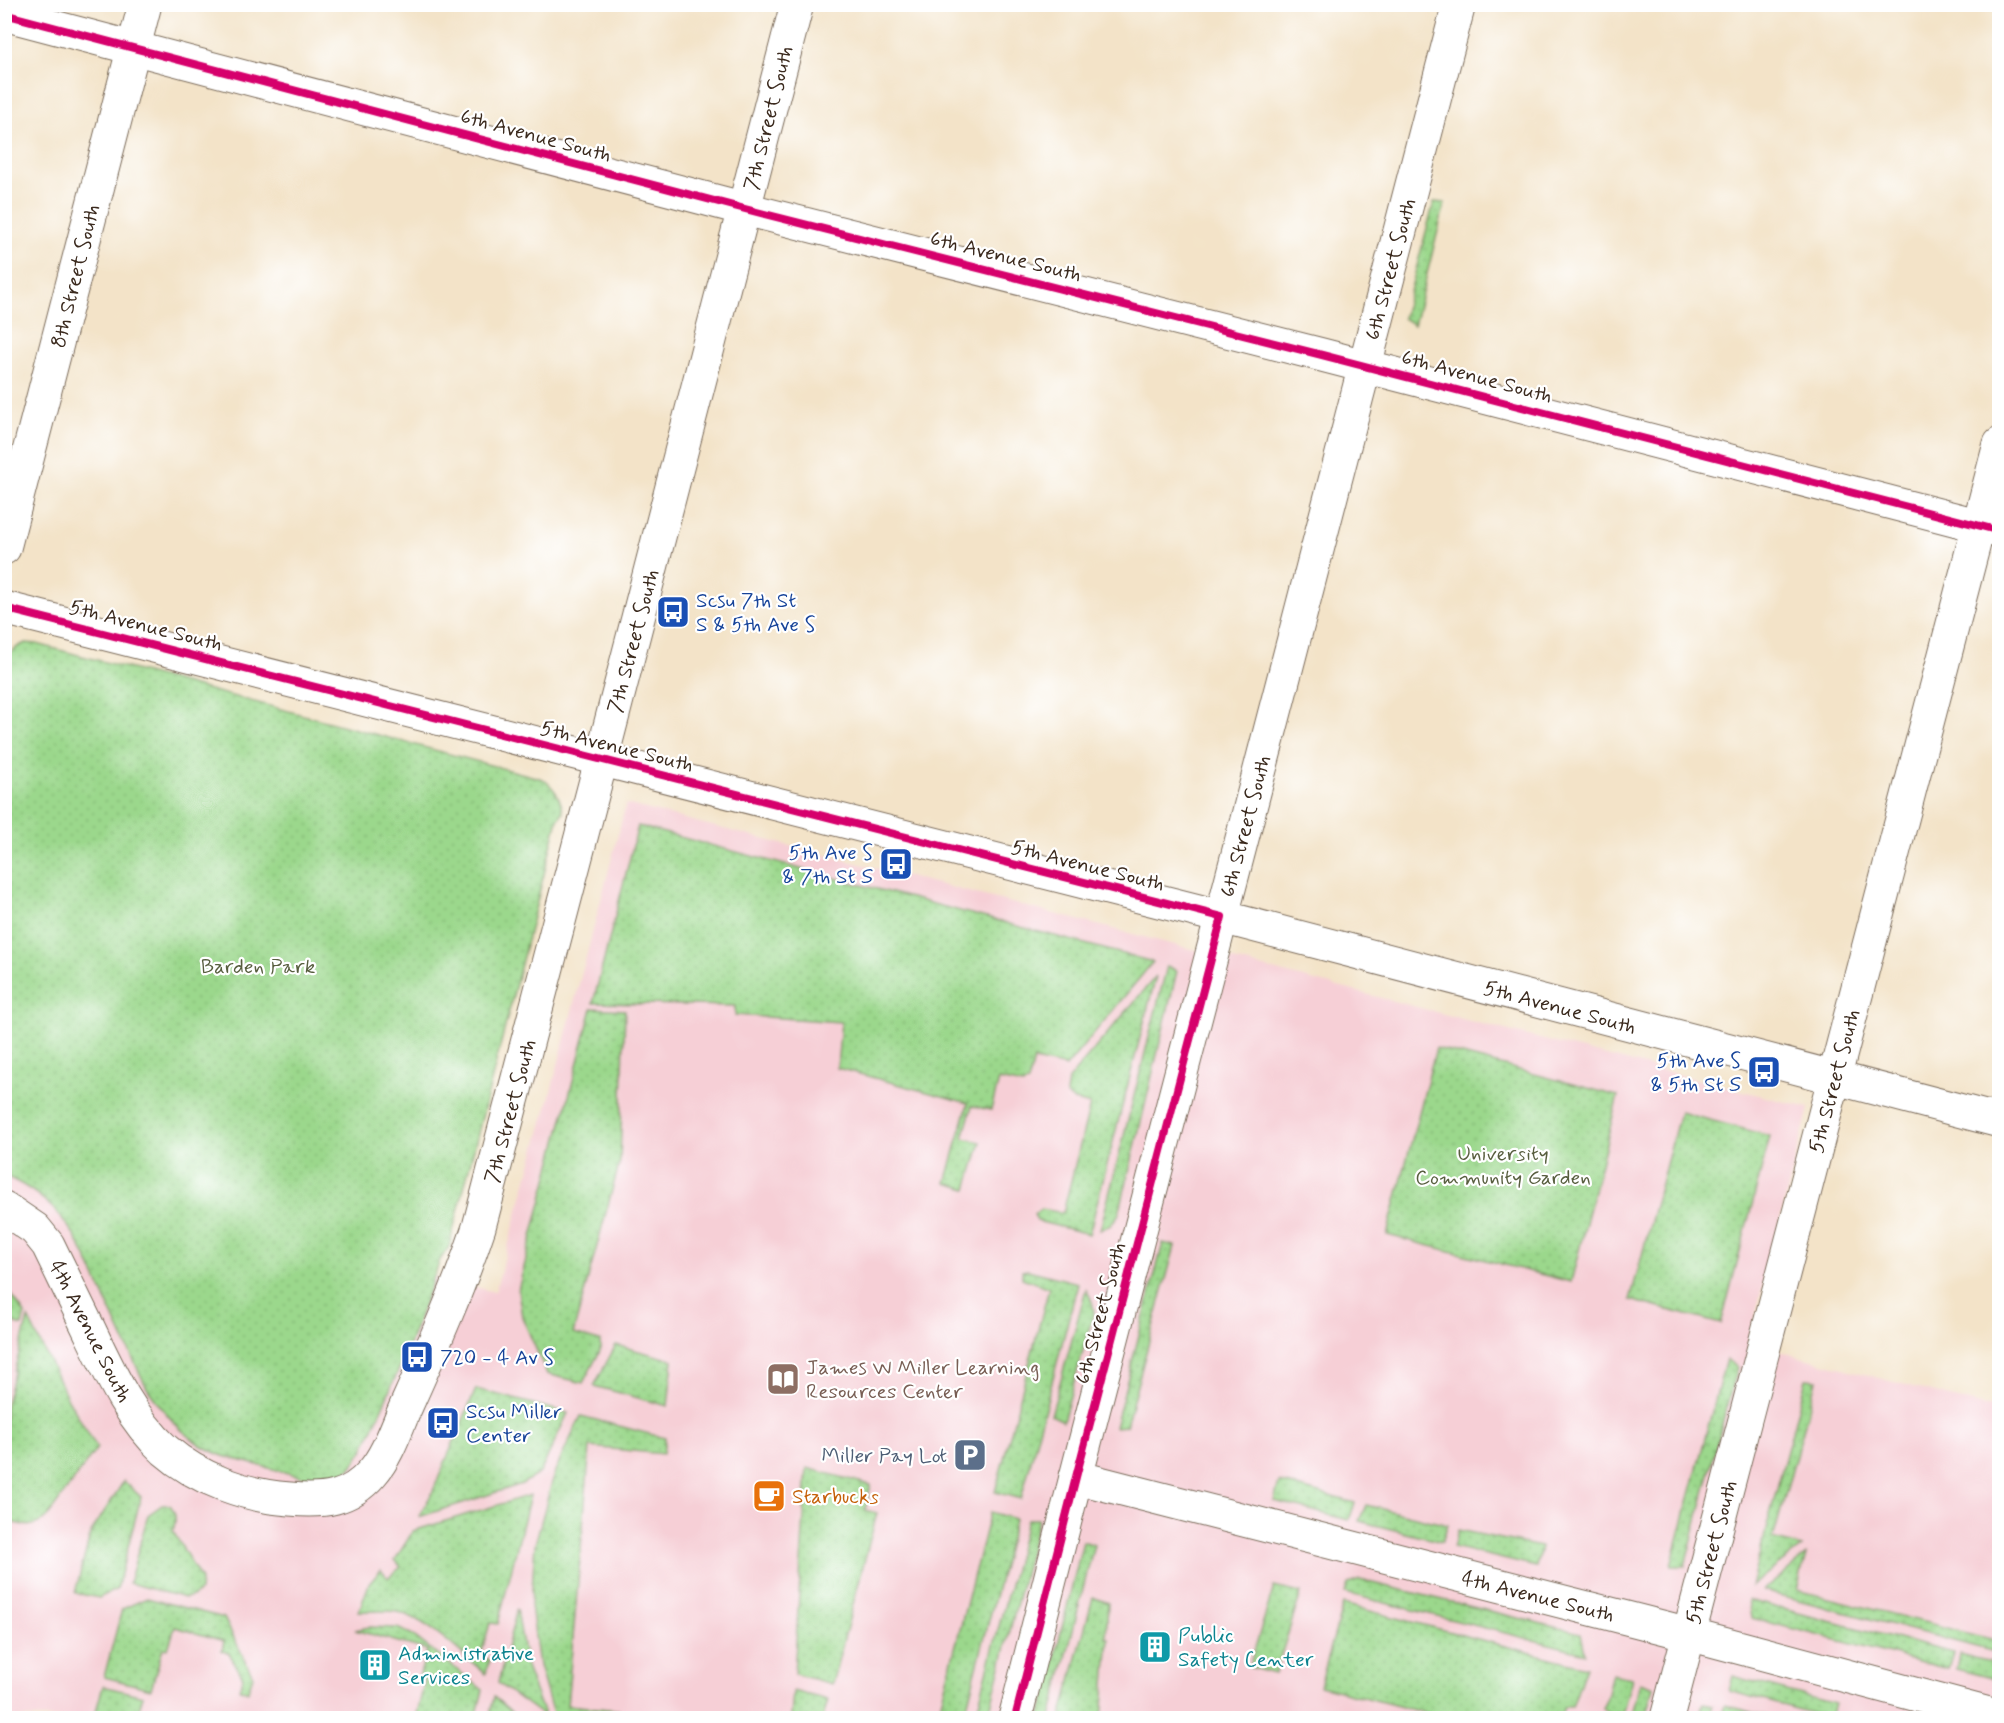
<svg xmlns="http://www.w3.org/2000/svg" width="2004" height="1723" font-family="Mynerve,sans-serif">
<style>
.built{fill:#f6cfd6}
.green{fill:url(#green-dots);stroke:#6b8155;stroke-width:1.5}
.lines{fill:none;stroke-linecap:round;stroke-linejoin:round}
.minor-casing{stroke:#7b6b5a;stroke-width:35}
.tertiary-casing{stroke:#7b6b5a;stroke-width:35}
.minor{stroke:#fff;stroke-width:33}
.tertiary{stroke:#fff;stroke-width:33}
.cycleway-casing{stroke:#fff;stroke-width:11}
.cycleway{stroke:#d6006c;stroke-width:8}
.labels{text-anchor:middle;stroke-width:4.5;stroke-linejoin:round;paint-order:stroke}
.street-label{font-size:21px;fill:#3b2a1e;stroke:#fff}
.transit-label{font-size:21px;fill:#164399;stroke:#fff;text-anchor:start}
.park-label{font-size:21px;fill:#585e3f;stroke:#fff}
.education-label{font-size:21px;fill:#785e54;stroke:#fff;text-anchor:start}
.service-label{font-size:21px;fill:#4e5e75;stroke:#fff;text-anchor:end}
.food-label{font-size:21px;fill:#c56008;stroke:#fff;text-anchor:start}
.culture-label{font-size:21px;fill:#0d838f;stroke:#fff;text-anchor:start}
</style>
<defs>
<pattern id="green-dots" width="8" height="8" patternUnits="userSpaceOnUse" patternTransform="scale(1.5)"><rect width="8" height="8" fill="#9bd88c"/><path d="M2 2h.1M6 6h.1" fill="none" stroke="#86ba78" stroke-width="1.8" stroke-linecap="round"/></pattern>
</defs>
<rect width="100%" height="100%" fill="#fff"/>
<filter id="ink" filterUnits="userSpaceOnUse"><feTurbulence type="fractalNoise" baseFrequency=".0167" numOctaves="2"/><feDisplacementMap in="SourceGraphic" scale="12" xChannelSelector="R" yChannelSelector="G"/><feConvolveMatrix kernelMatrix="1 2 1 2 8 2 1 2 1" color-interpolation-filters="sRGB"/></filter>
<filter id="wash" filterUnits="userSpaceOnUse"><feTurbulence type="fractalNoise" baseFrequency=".008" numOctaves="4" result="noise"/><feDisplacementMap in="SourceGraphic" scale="24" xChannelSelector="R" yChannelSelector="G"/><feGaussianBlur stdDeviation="1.35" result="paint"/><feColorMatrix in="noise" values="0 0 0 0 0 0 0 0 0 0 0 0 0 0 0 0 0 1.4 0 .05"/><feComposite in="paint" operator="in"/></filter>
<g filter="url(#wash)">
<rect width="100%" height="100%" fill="#f3e3c8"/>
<polygon class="built" points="626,804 1809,1108 1748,1343 1999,1410 1999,1718 5,1718 5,1170 495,1292 543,1122"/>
<g class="green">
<polygon points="1434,202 1445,203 1414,325 1403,318"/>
<path d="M 26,643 L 37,644 L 86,657 L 543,779 C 555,788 560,797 563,812 L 558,819 L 449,1247 L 440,1260 L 406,1353 L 363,1451 L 351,1468 L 345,1473 L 332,1479 L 321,1480 L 307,1478 L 223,1456 C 189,1444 167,1417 147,1388 C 132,1358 118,1327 104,1296 C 79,1241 64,1202 5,1176 L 4,662 C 10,652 15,647 26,643 Z"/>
<polygon points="638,826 1153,962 1066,1067 1034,1060 1028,1083 1022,1085 999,1080 991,1110 972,1106 963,1138 981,1142 967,1189 946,1183 968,1103 837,1068 841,1022 735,1015 735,1006 593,1003"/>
<polygon points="1167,966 1177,971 1119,1214 1111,1225 1100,1230"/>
<polygon points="1156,976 1089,1234 1037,1221 1034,1214 1042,1209 1063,1213 1090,1105 1073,1100 1066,1094 1068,1080"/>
<polygon points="592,1008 625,1010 620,1161 573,1334 600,1341 600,1351 583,1383 547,1374 522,1317 518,1290"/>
<polygon points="1436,1048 1618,1096 1571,1282 1387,1235"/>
<polygon points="1680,1112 1770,1136 1721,1324 1630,1300"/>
<polygon points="1163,1243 1175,1246 1126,1426 1115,1427"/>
<polygon points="1028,1270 1078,1283 1021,1499 995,1492 1049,1288 1022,1278 1022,1271"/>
<polygon points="4,1284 25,1314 22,1326 5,1321"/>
<polygon points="1086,1289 1092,1301 1094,1312 1063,1421 1051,1415"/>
<path d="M 28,1318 L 69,1401 L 97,1448 L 48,1516 C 33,1531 23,1525 4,1520 L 5,1407 Z"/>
<polygon points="616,1345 673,1360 668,1406 594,1386"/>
<polygon points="1726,1359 1737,1367 1685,1566 1671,1566"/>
<polygon points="1806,1379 1817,1380 1773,1539 1802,1547 1751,1586"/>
<polygon points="476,1389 568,1413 540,1473 522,1484 419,1517 433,1491"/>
<polygon points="581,1416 665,1438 663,1454 590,1447 567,1705 618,1710 616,1718 557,1718 552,1711 539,1666 531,1605 535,1544 555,1471"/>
<polygon points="807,1468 871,1485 865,1510 877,1513 832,1684 794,1674"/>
<polygon points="124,1481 141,1497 117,1589 99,1598 75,1593 91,1532"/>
<polygon points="1279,1482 1355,1503 1349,1520 1274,1501"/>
<path d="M 530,1495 L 498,1624 L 490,1623 L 480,1658 L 489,1660 L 486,1674 C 461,1654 428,1619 397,1612 C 385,1610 371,1612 359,1611 L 369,1584 L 381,1570 L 388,1578 L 401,1567 L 395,1560 L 413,1531 Z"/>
<path d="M 162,1505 L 170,1505 C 177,1514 176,1520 173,1531 L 201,1580 L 200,1591 L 193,1596 L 185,1598 L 129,1583 L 148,1515 Z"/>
<polygon points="1366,1505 1448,1525 1442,1542 1359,1521"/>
<polygon points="990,1512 1015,1519 964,1718 937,1718"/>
<polygon points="1027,1519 1038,1519 988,1718 975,1718"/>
<polygon points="1458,1530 1541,1547 1536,1567 1453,1547"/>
<polygon points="1083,1541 1094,1545 1051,1718 1040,1718"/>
<polygon points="1806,1555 1797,1590 1999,1641 1999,1653 1763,1591"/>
<polygon points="1360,1580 1581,1633 1585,1653 1345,1593 1348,1584"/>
<polygon points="1274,1587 1301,1593 1275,1674 1249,1667"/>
<polygon points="1093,1597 1108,1603 1106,1638 1109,1639 1102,1718 1061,1718"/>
<polygon points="147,1598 224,1618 253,1676 248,1691 239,1689 243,1677 229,1653 222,1651 224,1641 175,1627 168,1649 163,1648 151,1689 104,1677 122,1609"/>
<polygon points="1748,1600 1953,1653 1948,1669 1751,1618"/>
<polygon points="1343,1604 1586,1667 1572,1707 1564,1707 1560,1718 1445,1718 1320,1686"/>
<polygon points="517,1609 527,1670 545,1717 498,1683"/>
<polygon points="369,1627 397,1628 411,1634 483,1690 476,1718 416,1718 425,1680 419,1678 427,1650 355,1630"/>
<polygon points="1959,1654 1999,1664 1999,1680 1956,1669"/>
<polygon points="1612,1674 1632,1678 1621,1718 1609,1718 1610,1714 1603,1709"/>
<polygon points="1733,1676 1834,1704 1830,1718 1729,1691"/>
<polygon points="1640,1683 1654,1688 1646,1718 1631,1718"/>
<polygon points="103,1686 143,1696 136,1718 94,1718"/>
<polygon points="793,1691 828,1700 823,1718 791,1718"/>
<polygon points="494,1697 519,1718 489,1718"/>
<polygon points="1703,1703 1713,1705 1709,1718 1699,1718"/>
<polygon points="1725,1705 1774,1718 1721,1718"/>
<polygon points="627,1711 711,1718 625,1718"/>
</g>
</g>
<g filter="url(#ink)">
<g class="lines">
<g class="minor-casing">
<g id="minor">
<polyline points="4,14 745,209 1322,355 2000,531"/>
<polyline points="4,548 145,4"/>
<path d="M 4,1208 L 35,1229 L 48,1245 C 60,1270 72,1294 84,1319 C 106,1364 127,1415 165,1450 C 198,1479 246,1496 290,1499 C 323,1502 349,1500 372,1473 C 388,1455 397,1426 407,1404 C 433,1346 459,1288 479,1227 L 601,761"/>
<polyline points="1076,1477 1689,1634 2000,1717"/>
<polyline points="1015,1718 1076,1477 1459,4"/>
<polyline points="1667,1718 2000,444"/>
</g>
</g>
<g class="tertiary-casing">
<g id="tertiary">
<polyline points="4,608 1222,917 2000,1121"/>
<polyline points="601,761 797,4"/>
</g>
</g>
<use href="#minor" class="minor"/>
<use href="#tertiary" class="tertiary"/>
<g class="cycleway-casing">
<g id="cycleway">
<polyline points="4,14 745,209 1322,355 2000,531"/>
<polyline points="4,608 1222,917 1076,1477 1015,1718"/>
</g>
</g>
<use href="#cycleway" class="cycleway"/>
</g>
</g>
<defs>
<g id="bus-square" transform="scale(1.725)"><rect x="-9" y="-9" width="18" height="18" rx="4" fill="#1a4fb4" stroke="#fff"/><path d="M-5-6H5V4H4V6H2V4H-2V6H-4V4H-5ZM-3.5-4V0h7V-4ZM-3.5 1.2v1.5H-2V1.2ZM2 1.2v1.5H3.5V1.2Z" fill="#fff"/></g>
<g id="library-square" transform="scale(1.725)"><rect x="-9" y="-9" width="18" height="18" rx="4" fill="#8d6e63" stroke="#fff"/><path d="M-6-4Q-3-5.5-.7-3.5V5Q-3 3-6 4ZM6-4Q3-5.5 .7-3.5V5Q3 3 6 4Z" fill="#fff"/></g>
<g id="parking-square" transform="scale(1.725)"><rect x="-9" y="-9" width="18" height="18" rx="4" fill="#5c6f8a" stroke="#fff"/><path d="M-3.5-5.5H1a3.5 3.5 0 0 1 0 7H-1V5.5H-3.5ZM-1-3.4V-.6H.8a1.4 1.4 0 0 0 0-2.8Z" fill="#fff"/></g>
<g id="cafe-square" transform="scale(1.725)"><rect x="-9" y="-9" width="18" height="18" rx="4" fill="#e8710a" stroke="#fff"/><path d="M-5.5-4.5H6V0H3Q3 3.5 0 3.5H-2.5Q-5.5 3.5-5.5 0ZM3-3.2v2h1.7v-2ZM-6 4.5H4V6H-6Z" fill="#fff"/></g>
<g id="building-square" transform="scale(1.725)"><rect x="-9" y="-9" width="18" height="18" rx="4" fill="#0f9aa8" stroke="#fff"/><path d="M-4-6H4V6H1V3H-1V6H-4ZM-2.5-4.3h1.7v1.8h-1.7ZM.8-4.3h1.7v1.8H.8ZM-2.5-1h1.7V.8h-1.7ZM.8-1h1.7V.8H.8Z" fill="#fff"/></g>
</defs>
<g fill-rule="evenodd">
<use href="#bus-square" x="673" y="612"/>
<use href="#bus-square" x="896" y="864"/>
<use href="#bus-square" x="1764" y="1072"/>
<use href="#bus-square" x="417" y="1357"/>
<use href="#library-square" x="783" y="1379"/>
<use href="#bus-square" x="443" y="1423"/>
<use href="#parking-square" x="970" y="1455"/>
<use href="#cafe-square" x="769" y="1496"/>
<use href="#building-square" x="1155" y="1647"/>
<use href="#building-square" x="375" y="1665"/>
</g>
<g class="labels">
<g class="street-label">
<text transform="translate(768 118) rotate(-76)" y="7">7th Street South</text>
<text transform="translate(536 135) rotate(15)" y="7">6th Avenue South</text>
<text transform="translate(1006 256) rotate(14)" y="7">6th Avenue South</text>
<text transform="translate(1390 269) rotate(-75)" y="7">6th Street South</text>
<text transform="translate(75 276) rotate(-76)" y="7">8th Street South</text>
<text transform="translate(1477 376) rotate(15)" y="7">6th Avenue South</text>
<text transform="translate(146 625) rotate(14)" y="7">5th Avenue South</text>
<text transform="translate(633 641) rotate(-75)" y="7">7th Street South</text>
<text transform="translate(617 746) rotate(14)" y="7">5th Avenue South</text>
<text transform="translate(1245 826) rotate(-75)" y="7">6th Street South</text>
<text transform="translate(1088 865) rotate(14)" y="7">5th Avenue South</text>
<text transform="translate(1560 1007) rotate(15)" y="7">5th Avenue South</text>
<text transform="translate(1834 1081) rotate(-75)" y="7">5th Street South</text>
<text transform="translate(510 1111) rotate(-75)" y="7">7th Street South</text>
<text transform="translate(1100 1313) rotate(-75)" y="7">6th Street South</text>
<text transform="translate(91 1331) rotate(63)" y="7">4th Avenue South</text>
<text transform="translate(1711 1552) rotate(-75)" y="7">5th Street South</text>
<text transform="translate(1538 1596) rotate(14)" y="7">4th Avenue South</text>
</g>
<g class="transit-label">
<text x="696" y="607">Scsu 7th St<tspan x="696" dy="24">S &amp; 5th Ave S</tspan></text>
<text x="873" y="859" text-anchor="end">5th Ave S<tspan x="873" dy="24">&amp; 7th St S</tspan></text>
<text x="1741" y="1067" text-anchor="end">5th Ave S<tspan x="1741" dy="24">&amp; 5th St S</tspan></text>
<text x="440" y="1364">720 - 4 Av S</text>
<text x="466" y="1418">Scsu Miller<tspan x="466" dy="24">Center</tspan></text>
</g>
<g class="park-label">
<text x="258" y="973">Barden Park</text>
<text x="1503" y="1160">University<tspan x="1503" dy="24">Community Garden</tspan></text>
</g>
<g class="education-label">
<text x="806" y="1374">James W Miller Learning<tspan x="806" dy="24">Resources Center</tspan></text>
</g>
<g class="service-label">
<text x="947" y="1462">Miller Pay Lot</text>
</g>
<g class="food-label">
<text x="792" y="1503">Starbucks</text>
</g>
<g class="culture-label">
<text x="1178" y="1642">Public<tspan x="1178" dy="24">Safety Center</tspan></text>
<text x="398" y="1660">Administrative<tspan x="398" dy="24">Services</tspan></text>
</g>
</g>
<rect width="2004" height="1723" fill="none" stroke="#fff" stroke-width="24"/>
</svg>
